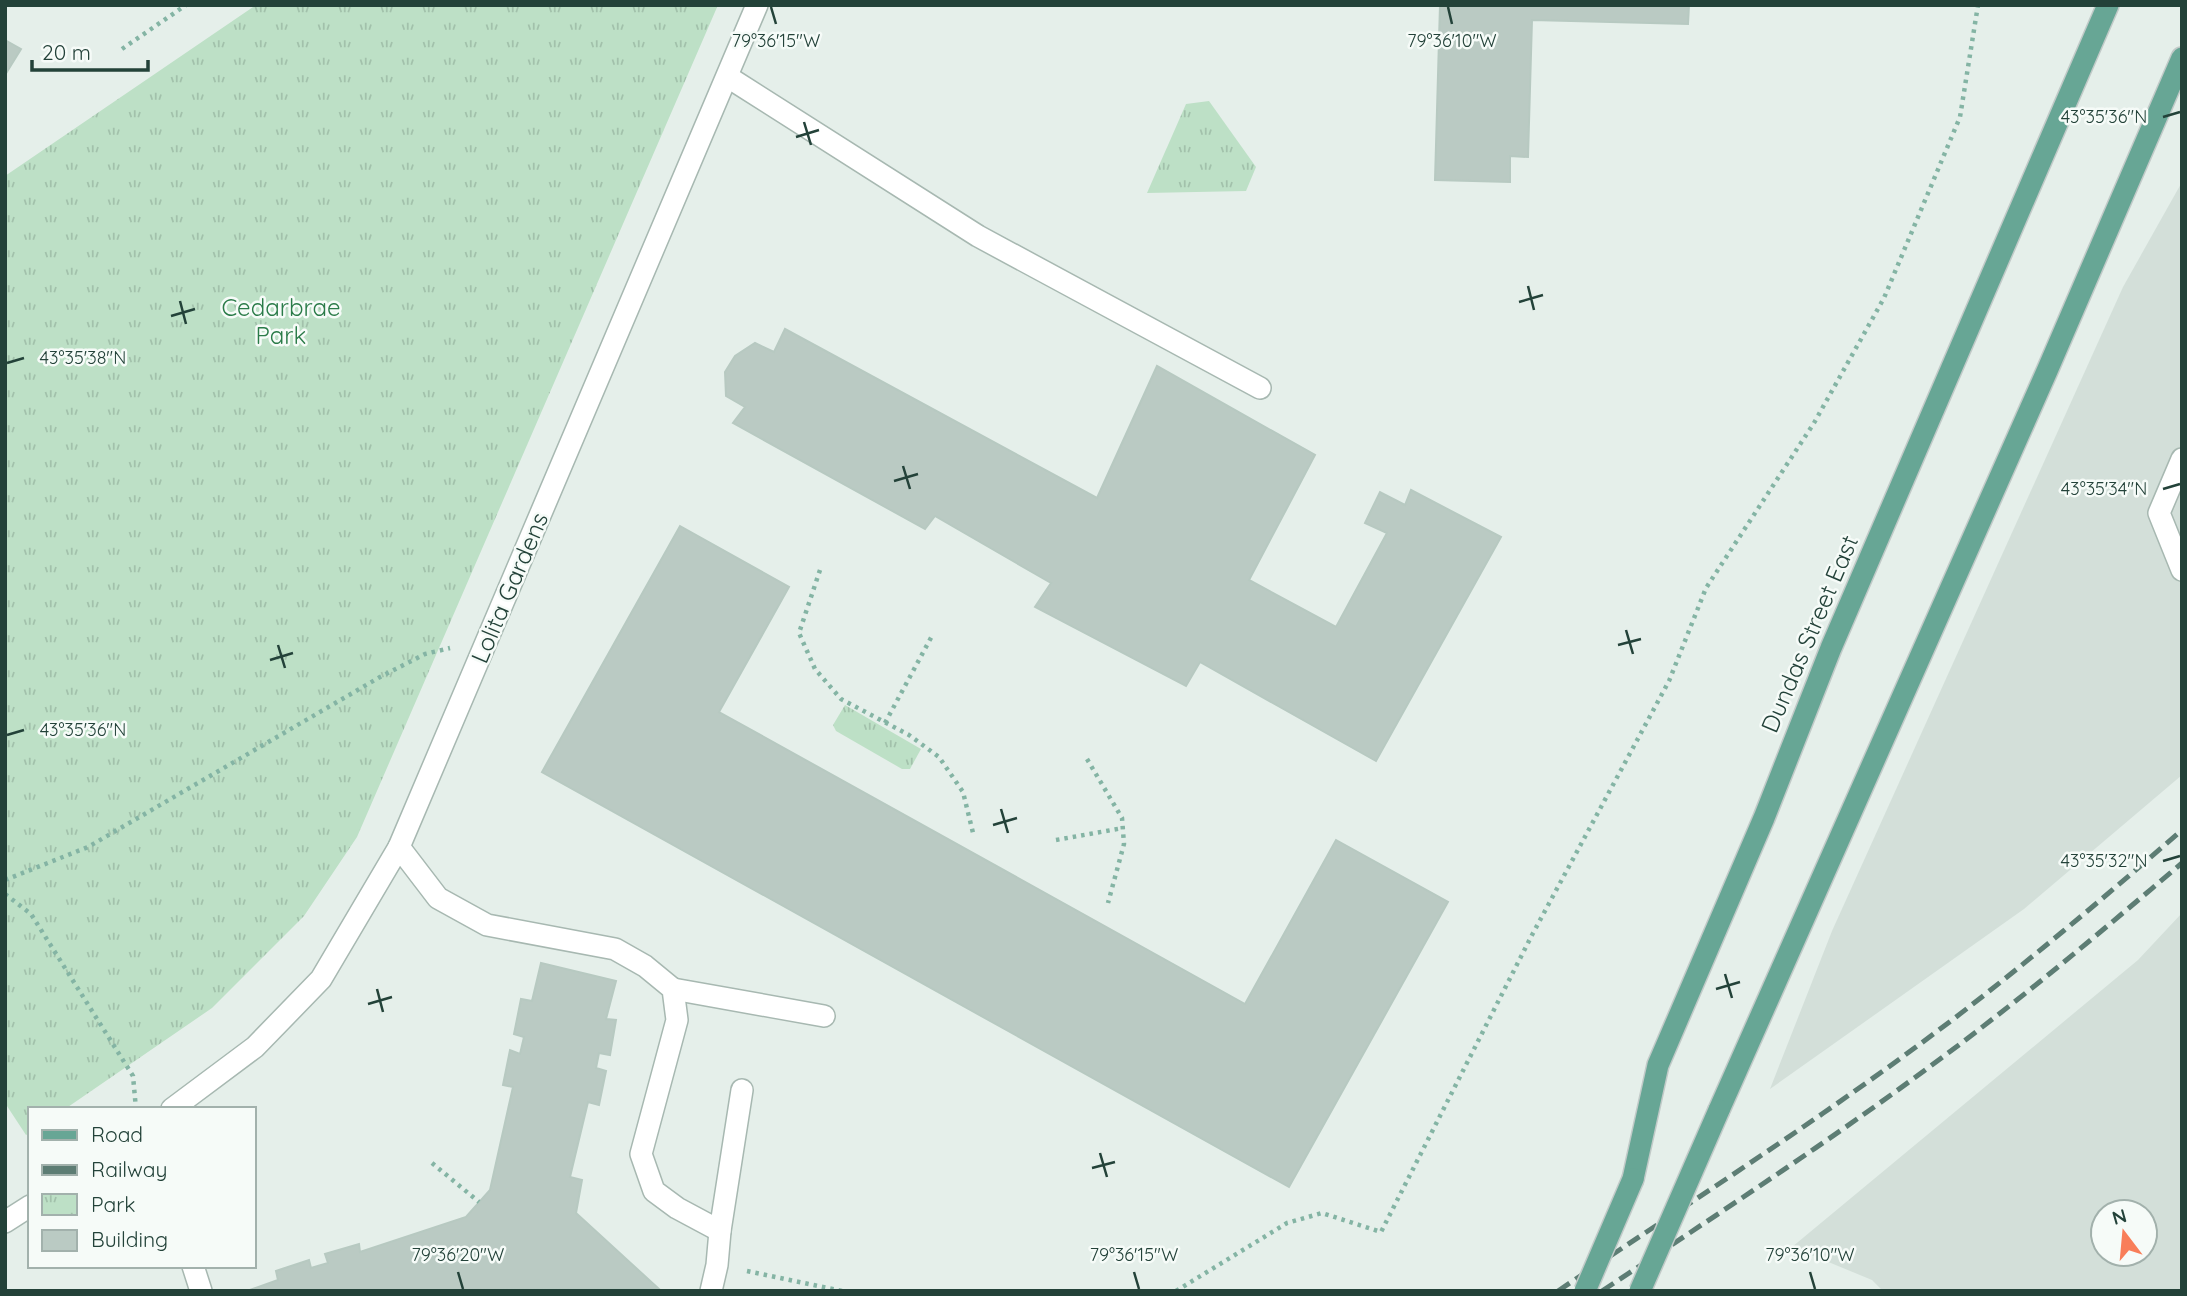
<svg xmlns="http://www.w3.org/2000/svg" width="2187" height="1296" font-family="Quicksand,sans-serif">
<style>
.built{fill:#d3dfd9;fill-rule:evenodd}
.park{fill:url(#park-tufts)}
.building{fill:#bacac3;stroke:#b7c9c1;stroke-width:2}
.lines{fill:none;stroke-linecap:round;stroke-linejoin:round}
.minor-casing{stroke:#a7b8b1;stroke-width:24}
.major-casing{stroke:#c1cac8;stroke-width:24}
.path{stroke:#84b4a4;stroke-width:4.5;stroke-dasharray:3.5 5;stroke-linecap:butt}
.minor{stroke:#fff;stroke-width:21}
.major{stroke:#67a695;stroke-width:21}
.rail{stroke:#5d7d74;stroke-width:5;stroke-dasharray:14 7;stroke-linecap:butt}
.major-bridge-casing{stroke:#c1cac8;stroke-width:24;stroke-linecap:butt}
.major-bridge{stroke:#67a695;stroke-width:21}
.ticks{fill:none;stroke:#234239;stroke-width:2.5}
.labels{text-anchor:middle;stroke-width:5;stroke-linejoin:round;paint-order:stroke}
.park-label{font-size:24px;fill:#2a7b48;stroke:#f6fbf8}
.street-label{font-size:24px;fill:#234239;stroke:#f6fbf8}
.ticks-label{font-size:18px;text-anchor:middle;fill:#234239;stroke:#f6fbf8;stroke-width:5;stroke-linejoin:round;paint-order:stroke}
</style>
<defs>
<pattern id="park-tufts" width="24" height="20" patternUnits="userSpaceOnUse" patternTransform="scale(1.75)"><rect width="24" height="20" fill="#bde0c6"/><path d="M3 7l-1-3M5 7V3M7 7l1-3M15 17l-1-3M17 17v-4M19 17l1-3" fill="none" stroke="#a2c1ab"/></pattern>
</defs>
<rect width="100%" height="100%" fill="#e5efea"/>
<g class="built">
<polygon points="2182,182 2182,775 2024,909 1770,1089 1832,931 2123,287"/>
<path d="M 2182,913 L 2182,1291 L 1883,1291 L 1872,1280 L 1792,1247 L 2138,960 ZM 2103,1212 L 2145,1212 L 2145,1254 L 2103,1254 Z"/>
</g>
<g class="park">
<polygon points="256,5 718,5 357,837 304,916 212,1008 65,1109 30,1109 30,1133 26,1135 5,1103 5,176"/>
<polygon points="1209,101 1256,167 1246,191 1147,193 1186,104"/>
<polygon points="845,705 921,749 910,769 902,769 836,731 833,725"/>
</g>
<g class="building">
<polygon points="1440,5 1689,5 1688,24 1532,20 1528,157 1510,156 1510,182 1435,180"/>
<polygon points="5,40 21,49 5,75"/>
<polygon points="785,329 1097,498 1157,366 1315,455 1249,580 1336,627 1387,533 1365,523 1380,492 1405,505 1411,490 1501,537 1376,761 1200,662 1186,686 1035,607 1051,583 935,516 925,529 733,423 745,407 726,396 725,372 735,356 755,343 774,352"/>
<polygon points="680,526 789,587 719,712 1245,1004 1336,840 1448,902 1289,1187 542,772"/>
<polygon points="541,963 616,981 606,1019 616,1020 610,1055 599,1053 596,1068 606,1071 599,1105 588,1102 570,1177 582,1180 576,1213 659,1289 247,1291 278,1280 276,1271 309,1260 311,1268 328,1263 325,1254 359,1244 360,1252 466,1217 490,1190 513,1087 503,1085 510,1050 520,1054 524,1037 514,1034 521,999 532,1001"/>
</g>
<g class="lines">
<g class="minor-casing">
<g id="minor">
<polyline points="728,77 978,236 1260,388"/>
<polyline points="2182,459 2159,513 2182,570"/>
<polyline points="399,847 438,898 487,925 615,949 645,966 673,989 677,1020 641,1154 654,1191 677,1208 720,1231"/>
<polyline points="673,989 824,1016"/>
<polyline points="172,1109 255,1047 321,979 399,847 757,5"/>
<polyline points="5,1222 30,1206"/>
<polyline points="193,1266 201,1291"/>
<polyline points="711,1291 717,1265 720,1231 742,1090"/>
</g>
</g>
<g class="major-casing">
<g id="major">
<polyline points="1719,1110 2047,371 2182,58"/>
<polyline points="1633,1179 1658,1065 1764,818 1831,648 2108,5"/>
</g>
</g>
<g class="path">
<polyline points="122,49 186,5"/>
<polyline points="820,570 799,633 815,669 841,699 909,735 939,757 963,792 974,837"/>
<polyline points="885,723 933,634"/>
<polyline points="1087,759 1122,818 1124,844 1108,903"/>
<polyline points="1056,840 1123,828"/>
<polyline points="5,880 88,847 380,677 425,654 450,648"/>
<polyline points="5,894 31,914 133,1076 136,1109"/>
<polyline points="432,1163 479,1202"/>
<polyline points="747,1271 842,1291"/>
<polyline points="1176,1291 1287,1223 1322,1213 1381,1232 1532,935 1669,681 1706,588 1814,423 1884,298 1960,117 1978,5"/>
</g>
<use href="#minor" class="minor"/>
<use href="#major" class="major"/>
<g class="rail">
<path d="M 1558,1291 C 1696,1198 1837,1109 1969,1007 C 2042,950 2112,891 2182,830"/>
<path d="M 1602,1291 C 1730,1206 1859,1122 1981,1028 C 2050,975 2116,919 2182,863"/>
</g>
<g class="major-bridge-casing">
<g id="major-bridge">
<polyline points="1585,1291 1633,1179"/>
<polyline points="1640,1291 1719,1110"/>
</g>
</g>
<use href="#major-bridge" class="major-bridge"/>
</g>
<path class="ticks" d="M 771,7 L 776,24M 1448,7 L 1452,24M 2163,117 L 2180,112M 804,122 L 811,145M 796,137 L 819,130M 1528,286 L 1534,310M 180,301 L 186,324M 1519,302 L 1543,295M 171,316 L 195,309M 7,363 L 24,358M 903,466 L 910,489M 894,481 L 918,474M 2163,489 L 2180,484M 1626,630 L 1633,654M 278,645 L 285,668M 1618,645 L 1641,639M 270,660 L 293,653M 7,735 L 24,730M 1001,809 L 1008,833M 993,825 L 1017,818M 2163,861 L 2180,856M 1725,974 L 1732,998M 377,989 L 383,1012M 1716,989 L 1740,982M 368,1004 L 392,997M 1100,1153 L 1107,1177M 1092,1168 L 1115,1162M 458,1272 L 463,1289M 1134,1272 L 1139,1289M 1810,1272 L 1815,1289"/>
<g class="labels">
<g class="park-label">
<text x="281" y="316">Cedarbrae<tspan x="281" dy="28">Park</tspan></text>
</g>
<g class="street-label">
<text transform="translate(510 588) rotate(-67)" y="8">Lolita Gardens</text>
<text transform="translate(1810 634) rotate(-67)" y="8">Dundas Street East</text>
</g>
</g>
<g class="ticks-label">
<text x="776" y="47">79°36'15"W</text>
<text x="1452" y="47">79°36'10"W</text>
<text x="2104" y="123">43°35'36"N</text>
<text x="83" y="364">43°35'38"N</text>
<text x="2104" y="495">43°35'34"N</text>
<text x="83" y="736">43°35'36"N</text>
<text x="2104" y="867">43°35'32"N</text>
<text x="458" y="1261">79°36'20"W</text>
<text x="1134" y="1261">79°36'15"W</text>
<text x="1810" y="1261">79°36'10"W</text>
</g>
<rect width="2187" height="1296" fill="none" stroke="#234239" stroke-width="14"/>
<rect x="28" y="1107" width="228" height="161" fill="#f6fbf8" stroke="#a2b1ac" stroke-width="2"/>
<rect x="42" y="1130" width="35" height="10" fill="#67a695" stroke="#a2b1ac" stroke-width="2"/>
<text x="91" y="1142" font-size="21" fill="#234239">Road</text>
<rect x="42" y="1165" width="35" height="10" fill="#5d7d74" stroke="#a2b1ac" stroke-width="2"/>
<text x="91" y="1177" font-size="21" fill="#234239">Railway</text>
<rect x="42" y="1194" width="35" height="21" fill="url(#park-tufts)" stroke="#a2b1ac" stroke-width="2"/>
<text x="91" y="1212" font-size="21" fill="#234239">Park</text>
<rect x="42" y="1230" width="35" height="21" fill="#bacac3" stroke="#a2b1ac" stroke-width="2"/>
<text x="91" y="1247" font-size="21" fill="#234239">Building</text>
<g transform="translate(2124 1233) rotate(344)"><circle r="33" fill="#f6fbf8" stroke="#a2b1ac" stroke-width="2"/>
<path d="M0-5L12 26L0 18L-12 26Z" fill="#f87e59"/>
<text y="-10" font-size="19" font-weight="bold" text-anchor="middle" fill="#234239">N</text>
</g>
<path d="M32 60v10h116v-10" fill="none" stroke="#234239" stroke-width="3.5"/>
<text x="42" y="60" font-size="21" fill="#234239" stroke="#f6fbf8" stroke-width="5" paint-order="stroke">20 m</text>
</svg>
